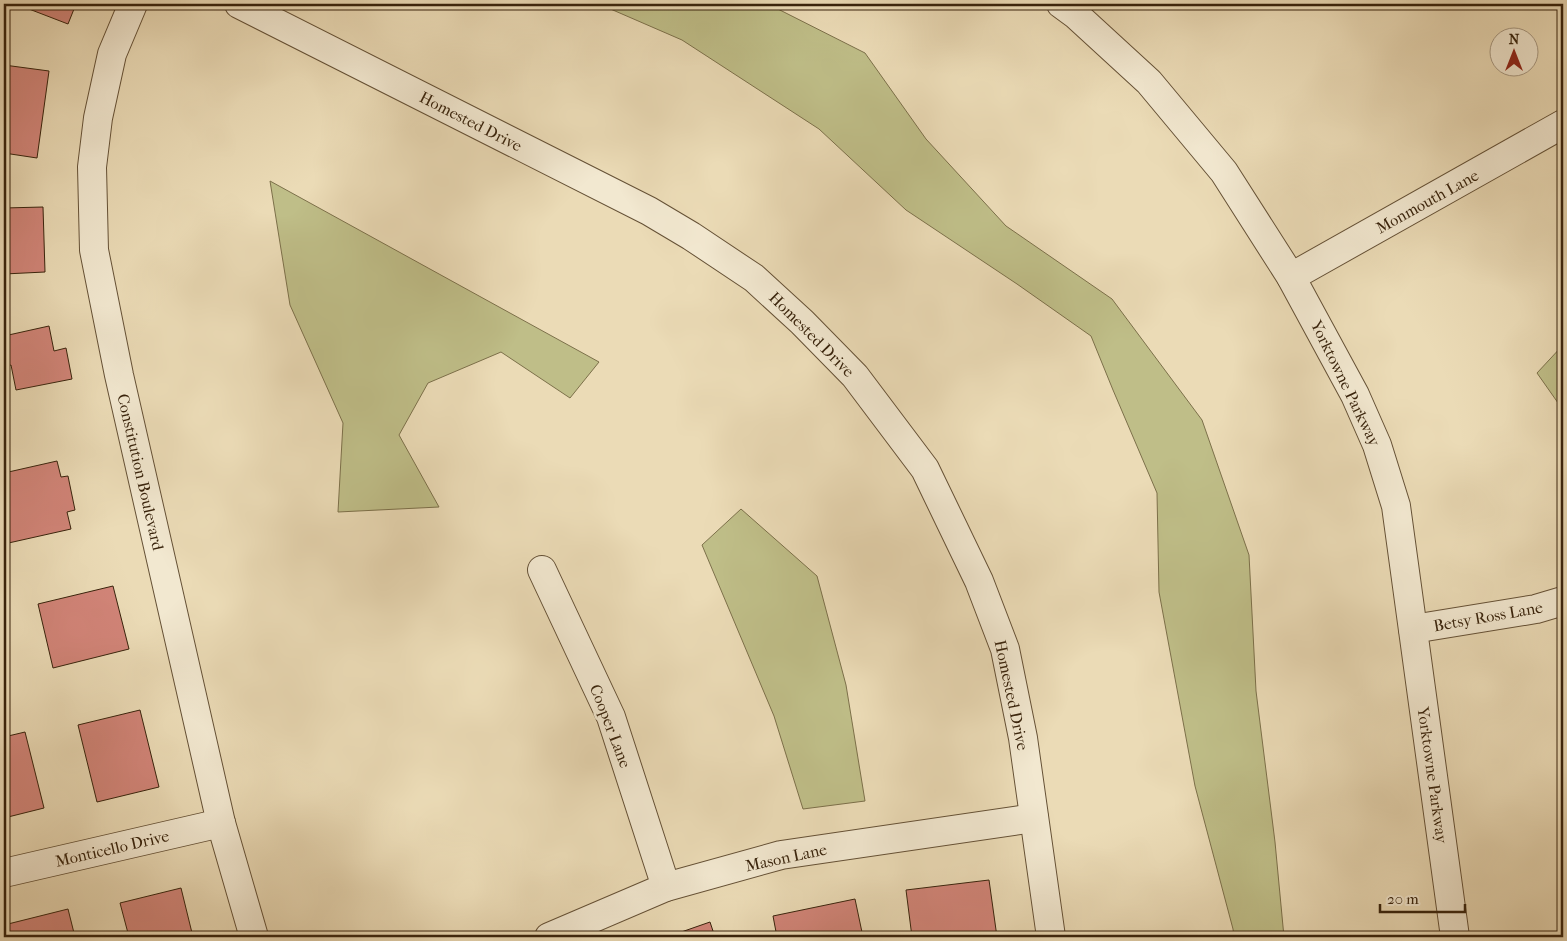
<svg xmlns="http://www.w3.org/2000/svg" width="1567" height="941" font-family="'IM FELL French Canon',serif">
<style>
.green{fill:#bfbe88;stroke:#7c704a}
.building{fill:#d28579;stroke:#38230c}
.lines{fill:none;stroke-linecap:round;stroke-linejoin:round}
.minor-casing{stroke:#655136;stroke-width:30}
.minor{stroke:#f2e8d0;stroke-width:28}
.labels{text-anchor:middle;stroke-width:5;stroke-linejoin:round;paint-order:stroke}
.street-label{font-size:16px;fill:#38230c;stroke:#f2e8d0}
</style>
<rect width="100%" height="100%" fill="#ebdbb6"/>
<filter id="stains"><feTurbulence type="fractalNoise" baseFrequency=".004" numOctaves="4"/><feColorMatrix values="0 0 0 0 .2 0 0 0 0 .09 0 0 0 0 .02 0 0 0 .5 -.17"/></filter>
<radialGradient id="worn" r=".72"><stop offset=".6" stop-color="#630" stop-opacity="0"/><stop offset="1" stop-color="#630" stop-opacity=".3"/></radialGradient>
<g class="green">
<polygon points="599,4 768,4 865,53 926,139 1006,226 1112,299 1202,420 1249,555 1256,691 1275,842 1284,937 1234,937 1233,929 1195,786 1159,592 1157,493 1113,390 1091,336 1017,284 906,210 819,129 682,40"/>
<polygon points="270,181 599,362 570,398 501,352 428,383 399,435 439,507 338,512 343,423 290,305"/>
<polygon points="1563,345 1563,410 1537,373"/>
<polygon points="741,509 817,576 846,685 865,801 803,809 774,716 702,545"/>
</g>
<g class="building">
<polygon points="16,4 76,4 68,24"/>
<polygon points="4,65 49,71 37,158 4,153"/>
<polygon points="43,207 45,272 4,274 4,208"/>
<polygon points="49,326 54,351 66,348 72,379 16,390 11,365 4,367 4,336"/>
<polygon points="57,461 61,477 68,476 75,510 67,512 71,529 4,544 4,473"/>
<polygon points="113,586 129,649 53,668 38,604"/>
<polygon points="140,710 159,787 97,802 78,725"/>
<polygon points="25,732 44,808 4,818 4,737"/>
<polygon points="989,880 997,937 912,937 906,890"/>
<polygon points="181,888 193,937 129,937 120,903"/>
<polygon points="855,899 863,937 777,937 773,916"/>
<polygon points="68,909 75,937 11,937 8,924"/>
<polygon points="710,922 715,937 667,937"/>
</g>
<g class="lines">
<g class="minor-casing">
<g id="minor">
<polyline points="133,4 112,54 98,118 92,167 94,250 119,375 221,823 254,937"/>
<polyline points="239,4 649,211 691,236 754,278 802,322 855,376 925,469 979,581 1005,649 1023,738 1051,937"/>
<polyline points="1061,4 1076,15 1149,82 1224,172 1291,277 1355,395 1377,445 1396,506 1455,937"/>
<polyline points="1291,277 1563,124"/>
<polyline points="542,570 611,717 666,887"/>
<polyline points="1413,629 1536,609 1563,601"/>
<polyline points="4,873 221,823"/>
<polyline points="549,937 666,887 781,855 1034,818"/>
</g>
</g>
<use href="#minor" class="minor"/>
</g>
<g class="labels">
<g class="street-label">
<text transform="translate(471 121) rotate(27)" y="6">Homested Drive</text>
<text transform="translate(1427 201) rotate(-29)" y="6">Monmouth Lane</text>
<text transform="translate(812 334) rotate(45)" y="6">Homested Drive</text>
<text transform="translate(1346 383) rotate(64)" y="6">Yorktowne Parkway</text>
<text transform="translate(141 472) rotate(77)" y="6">Constitution Boulevard</text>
<text transform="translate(1488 616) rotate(-10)" y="6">Betsy Ross Lane</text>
<text transform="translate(1012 695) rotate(78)" y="6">Homested Drive</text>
<text transform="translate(611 726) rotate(69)" y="6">Cooper Lane</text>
<text transform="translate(1433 775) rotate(82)" y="6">Yorktowne Parkway</text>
<text transform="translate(112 848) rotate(-13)" y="6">Monticello Drive</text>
<text transform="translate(786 857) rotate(-12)" y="6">Mason Lane</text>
</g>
</g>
<rect width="1567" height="941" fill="none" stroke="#ebdbb6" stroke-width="20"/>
<rect x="5" y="5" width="1557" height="931" fill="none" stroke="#38230c" stroke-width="2.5"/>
<rect x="10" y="10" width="1547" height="921" fill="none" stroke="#38230c"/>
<g transform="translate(1514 52)"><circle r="24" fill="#f2e8d0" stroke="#a89982"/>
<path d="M0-4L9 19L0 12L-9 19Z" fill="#8f2418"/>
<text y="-8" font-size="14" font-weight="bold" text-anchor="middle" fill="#38230c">N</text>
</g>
<path d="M1380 904v8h85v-8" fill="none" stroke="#38230c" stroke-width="2.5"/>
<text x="1387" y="904" font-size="15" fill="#38230c" stroke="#f2e8d0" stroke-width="4" paint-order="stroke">20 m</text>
<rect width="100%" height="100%" filter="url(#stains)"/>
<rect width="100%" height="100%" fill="url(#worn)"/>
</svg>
